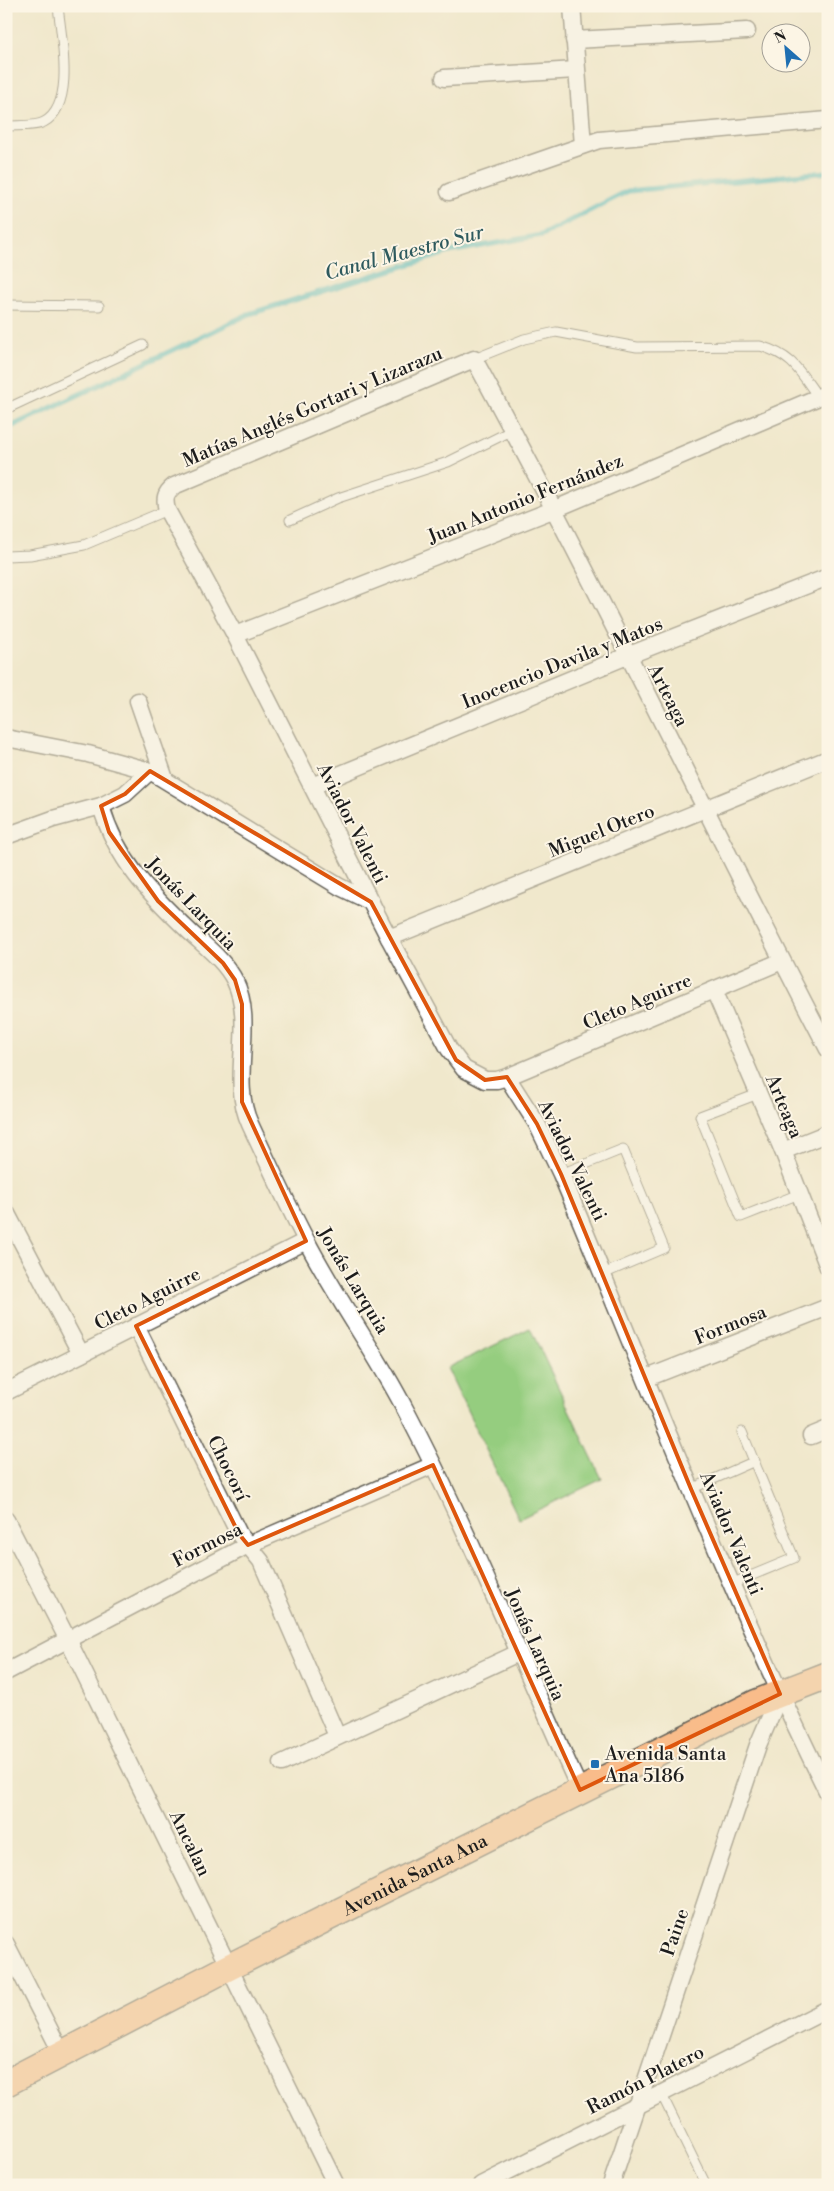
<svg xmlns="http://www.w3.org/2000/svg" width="834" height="2191" font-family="'Libre Bodoni',serif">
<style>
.garden{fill:#95cd7f;stroke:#58744e}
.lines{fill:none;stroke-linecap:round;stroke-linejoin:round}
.stream{stroke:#4ab8c1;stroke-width:5.5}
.service-casing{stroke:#66635a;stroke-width:11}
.minor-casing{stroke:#66635a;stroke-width:19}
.primary-casing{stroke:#66635a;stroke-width:29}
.service{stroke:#fff;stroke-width:9}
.minor{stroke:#fff;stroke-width:16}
.primary{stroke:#f9bc8a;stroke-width:26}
.marked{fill:none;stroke:#de560d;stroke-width:4;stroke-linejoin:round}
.poi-dot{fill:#1f6fb2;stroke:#fcf5e5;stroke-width:2}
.labels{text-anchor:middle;stroke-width:4;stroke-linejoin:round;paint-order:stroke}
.street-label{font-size:19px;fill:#1c1c1c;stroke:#fcf5e5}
.poi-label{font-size:19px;fill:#1c1c1c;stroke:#fcf5e5;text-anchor:start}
.water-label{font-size:20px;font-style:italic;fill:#2e5a5e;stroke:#fcf5e5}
</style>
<rect width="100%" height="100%" fill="#fcf5e5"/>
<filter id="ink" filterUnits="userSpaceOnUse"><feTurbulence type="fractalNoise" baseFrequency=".02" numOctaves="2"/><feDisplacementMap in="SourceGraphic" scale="10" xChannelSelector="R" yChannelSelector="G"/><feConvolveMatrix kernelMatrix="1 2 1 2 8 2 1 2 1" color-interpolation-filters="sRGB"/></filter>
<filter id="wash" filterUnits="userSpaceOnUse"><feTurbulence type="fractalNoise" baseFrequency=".0096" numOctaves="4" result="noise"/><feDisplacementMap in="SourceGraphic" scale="20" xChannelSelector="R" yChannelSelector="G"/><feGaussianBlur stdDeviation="1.12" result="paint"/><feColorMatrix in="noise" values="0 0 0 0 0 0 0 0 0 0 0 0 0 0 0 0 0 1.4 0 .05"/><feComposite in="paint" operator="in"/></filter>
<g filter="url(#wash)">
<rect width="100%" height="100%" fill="#f0e8cc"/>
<polygon class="garden" points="530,1328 602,1479 519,1519 447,1368"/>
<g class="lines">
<polyline class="stream" points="6,429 249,314 449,252 542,235 628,191 828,172"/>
</g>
</g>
<g filter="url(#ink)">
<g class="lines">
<g class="service-casing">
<g id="service">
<path d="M 6,126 C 17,125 35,127 44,122 C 76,105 61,37 58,6"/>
<polyline points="6,305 99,306"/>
<path d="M 474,359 L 524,339 L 556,332 L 637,347 L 760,346 C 792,355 799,370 818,397"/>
<polyline points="6,409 143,345"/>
<polyline points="290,520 338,498 448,462 513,430"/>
<polyline points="6,556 30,555 84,545 167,510"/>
<polyline points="758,1094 700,1116 741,1217 799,1194"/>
<polyline points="561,1174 623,1149 664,1248 603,1274"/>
<polyline points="691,1489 755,1461"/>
<polyline points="731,1584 794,1558 742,1432"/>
<polyline points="661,2093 706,2185"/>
</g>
</g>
<g class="minor-casing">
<g id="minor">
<polyline points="572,6 583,145"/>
<polyline points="574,40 747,31"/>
<polyline points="444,78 576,70"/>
<polyline points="449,192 599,140 828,120"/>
<polyline points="235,635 555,509 828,393"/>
<polyline points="138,701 165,779"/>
<polyline points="6,738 88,754 150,771 340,887 371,902"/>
<polyline points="312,786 627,656 828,577"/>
<path d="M 101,806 C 117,861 150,894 190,932 C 206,947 225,961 235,981 C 256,1025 229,1079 250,1124 C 268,1163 286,1202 306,1240 C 336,1298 375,1351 405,1409 C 470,1533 522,1663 580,1790"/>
<polyline points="6,836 53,819 101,806 125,794 150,771"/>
<polyline points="389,938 828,759"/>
<path d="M 782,961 L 507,1077 L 497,1080 L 485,1080 L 464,1069 L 449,1049 L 389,938 L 235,635 L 167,510 C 164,499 165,493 174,486 L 474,359 C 598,586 708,820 828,1049"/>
<polyline points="714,990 783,1151 828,1267"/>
<path d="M 507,1077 L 537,1124 L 561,1174 C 648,1381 728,1592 828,1793"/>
<polyline points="783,1151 828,1133"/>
<polyline points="6,1212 81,1354"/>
<polyline points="136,1326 239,1534 261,1561 337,1736"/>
<polyline points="647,1378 828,1307"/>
<polyline points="6,1392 306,1241"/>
<polyline points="811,1436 828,1429"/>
<polyline points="6,1520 68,1640 336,2185"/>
<polyline points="6,1672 248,1545 433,1465"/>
<polyline points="282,1763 518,1653"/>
<polyline points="6,1944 62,2054"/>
<polyline points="481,2185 828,2009"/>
<polyline points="611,2185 758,1745 780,1694"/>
</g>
</g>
<g class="primary-casing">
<g id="primary">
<path id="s1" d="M 6,2083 L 229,1967 L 756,1703 L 828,1675"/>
</g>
</g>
<use href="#service" class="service"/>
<use href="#minor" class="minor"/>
<use href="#primary" class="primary"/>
</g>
</g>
<path d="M0 0H834V2191H0ZM 150,771 L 371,902 L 456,1060 L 485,1080 L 507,1077 L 537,1124 L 561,1174 L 691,1489 L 780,1694 L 580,1790 L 433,1465 L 248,1545 L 239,1534 L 136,1326 L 306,1241 L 242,1102 L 242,1004 L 235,980 L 223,963 L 158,901 L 109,832 L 101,806 L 125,794 Z" fill="#f0e8cc" fill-opacity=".55" fill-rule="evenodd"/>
<path class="marked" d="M 150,771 L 371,902 L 456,1060 L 485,1080 L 507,1077 L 537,1124 L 561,1174 L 691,1489 L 780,1694 L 580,1790 L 433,1465 L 248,1545 L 239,1534 L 136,1326 L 306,1241 L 242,1102 L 242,1004 L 235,980 L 223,963 L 158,901 L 109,832 L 101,806 L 125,794 Z"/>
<rect class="poi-dot" x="590" y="1759" width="10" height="10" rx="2.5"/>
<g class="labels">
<g class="street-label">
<text transform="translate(312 406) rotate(-23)" y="7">Matías Anglés Gortari y Lizarazu</text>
<text transform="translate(525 498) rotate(-22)" y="7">Juan Antonio Fernández</text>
<text transform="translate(562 662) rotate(-22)" y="7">Inocencio Davila y Matos</text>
<text transform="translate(669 695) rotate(63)" y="7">Arteaga</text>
<text transform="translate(353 823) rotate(63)" y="7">Aviador Valenti</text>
<text transform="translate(601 830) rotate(-22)" y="7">Miguel Otero</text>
<text transform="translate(192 903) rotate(46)" y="7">Jonás Larquia</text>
<text transform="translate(637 1001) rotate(-23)" y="7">Cleto Aguirre</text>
<text transform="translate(785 1106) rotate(67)" y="7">Arteaga</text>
<text transform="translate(573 1160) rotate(64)" y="7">Aviador Valenti</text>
<text transform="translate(354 1280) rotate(59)" y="7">Jonás Larquia</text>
<text transform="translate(147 1298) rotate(-27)" y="7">Cleto Aguirre</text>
<text transform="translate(730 1324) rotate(-22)" y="7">Formosa</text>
<text transform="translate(229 1468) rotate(64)" y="7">Chocorí</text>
<text transform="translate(732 1533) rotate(67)" y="7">Aviador Valenti</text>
<text transform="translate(207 1544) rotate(-27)" y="7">Formosa</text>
<text transform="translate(536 1644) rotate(66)" y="7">Jonás Larquia</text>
<text transform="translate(191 1843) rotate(64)" y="7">Ancalan</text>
<text dy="7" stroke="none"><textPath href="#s1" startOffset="459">Avenida Santa Ana</textPath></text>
<text transform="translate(674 1932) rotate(-71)" y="7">Paine</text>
<text transform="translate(645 2079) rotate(-27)" y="7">Ramón Platero</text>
</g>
<g class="poi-label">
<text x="605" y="1760">Avenida Santa<tspan x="605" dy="22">Ana 5186</tspan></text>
</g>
<g class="water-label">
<text transform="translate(404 252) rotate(-15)" y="7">Canal Maestro Sur</text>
</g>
</g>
<rect width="834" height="2191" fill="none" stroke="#fcf5e5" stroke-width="25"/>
<g transform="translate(786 48) rotate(333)"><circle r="24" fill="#fcf5e5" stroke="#a29e95"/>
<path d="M0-4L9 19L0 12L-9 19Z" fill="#1f6fb2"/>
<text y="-8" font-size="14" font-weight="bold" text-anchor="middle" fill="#1c1c1c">N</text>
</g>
</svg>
